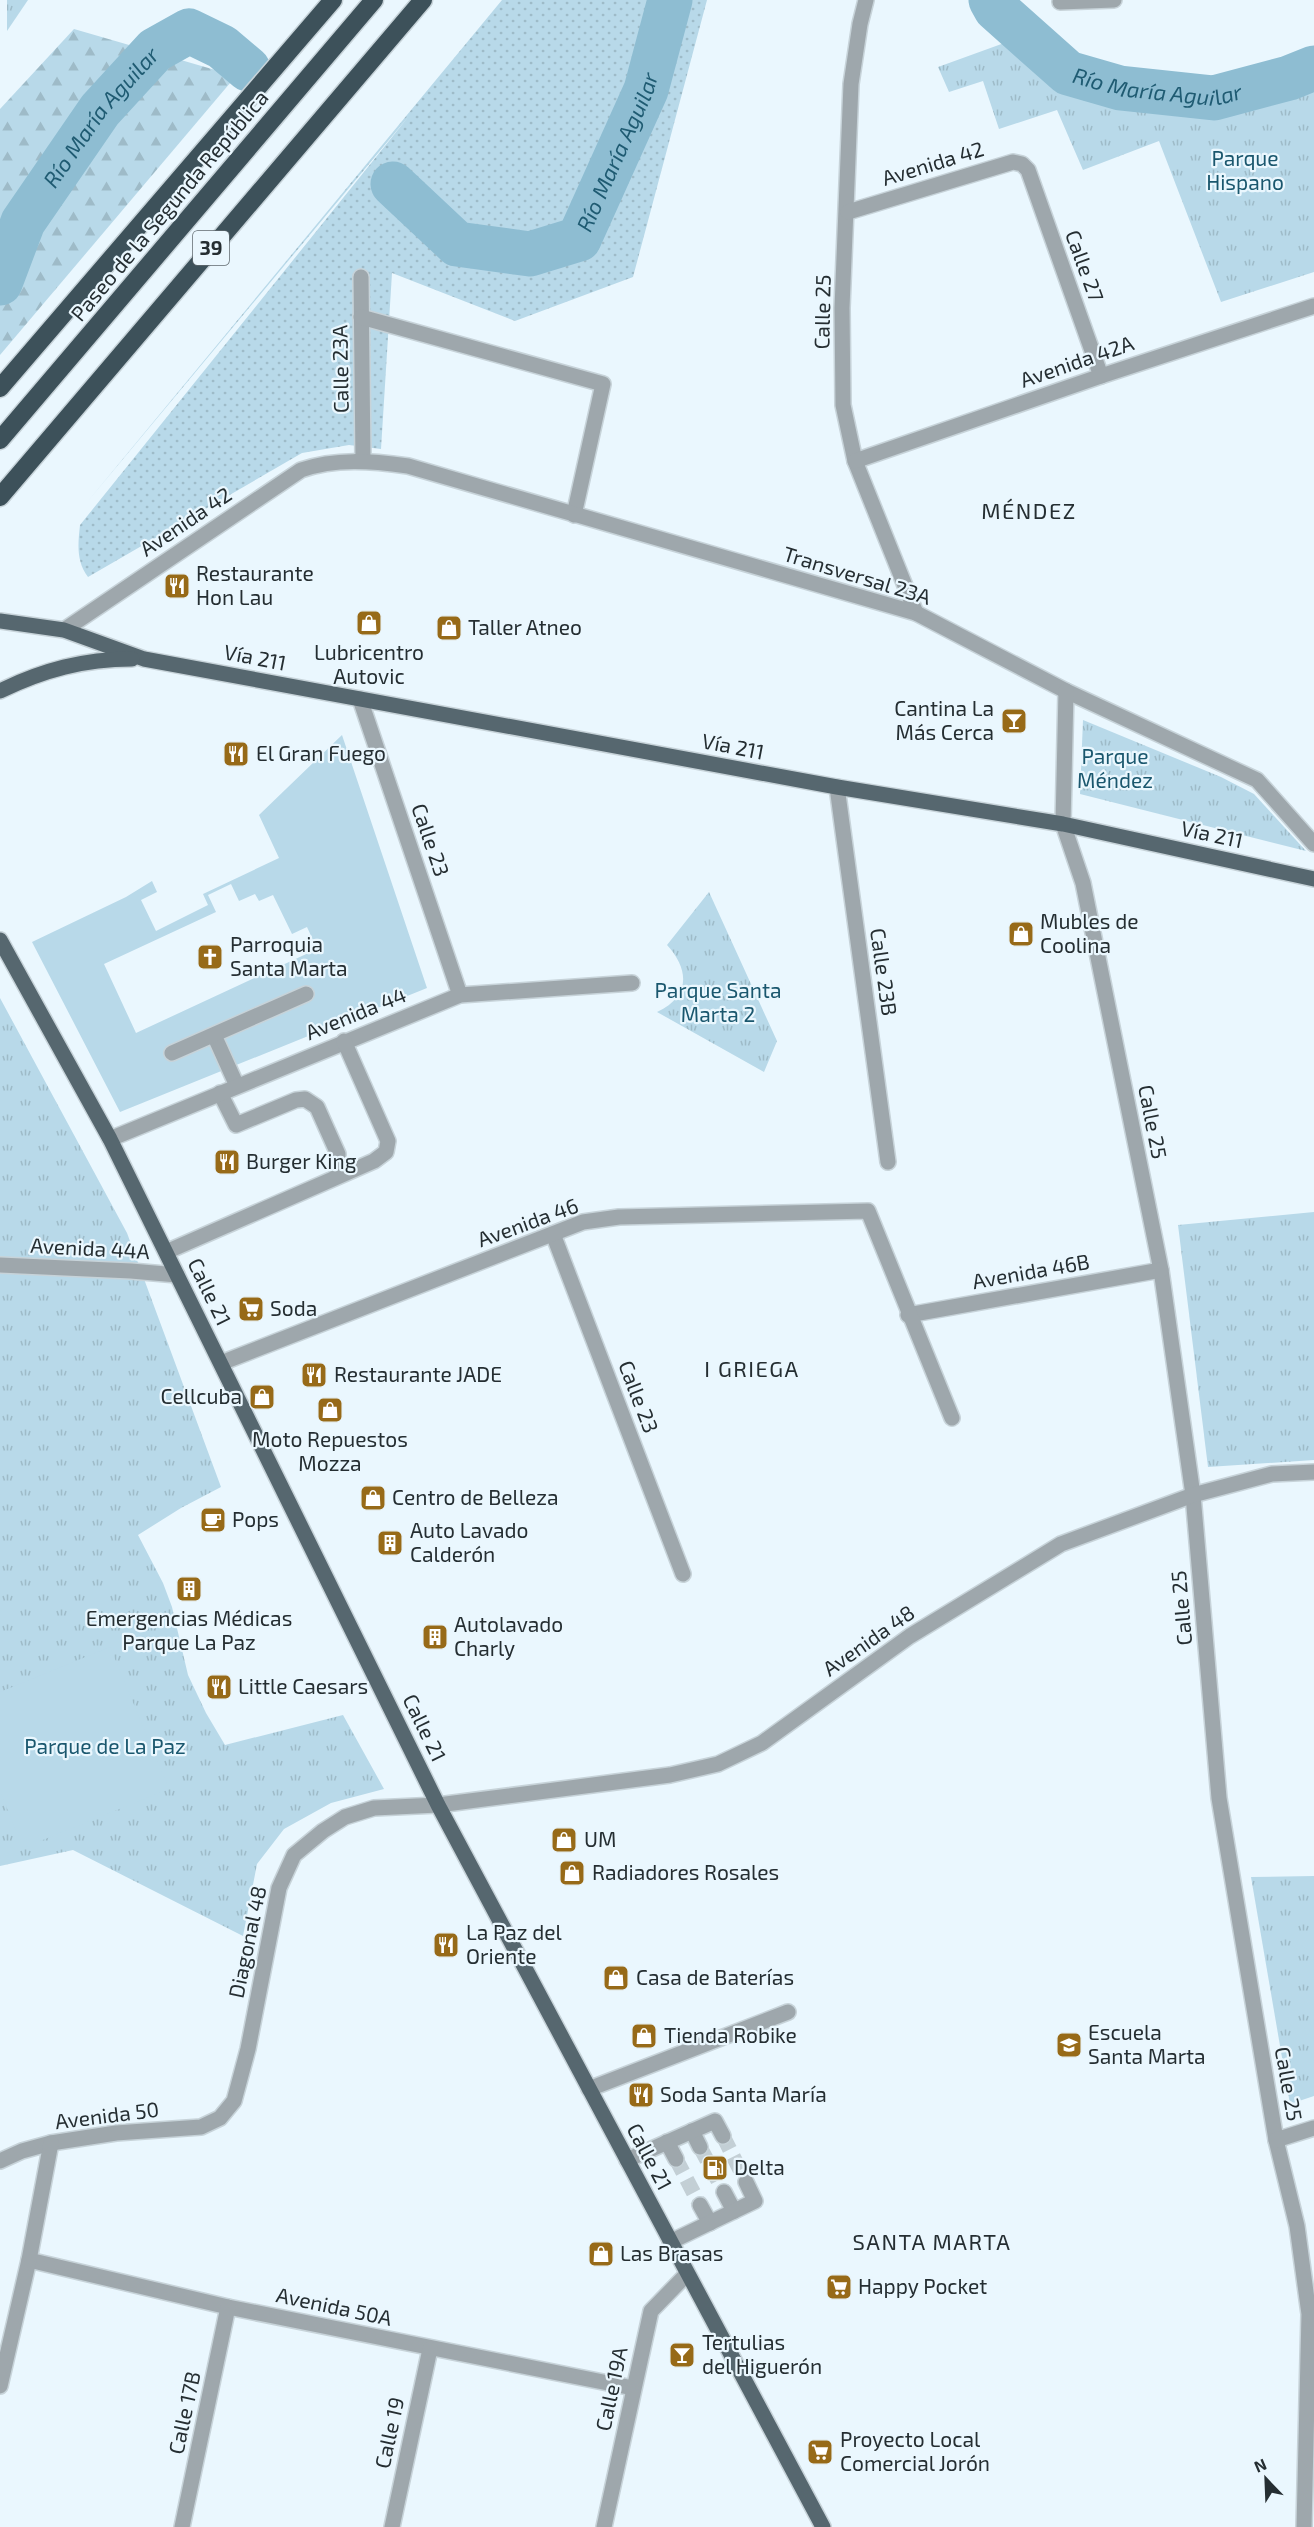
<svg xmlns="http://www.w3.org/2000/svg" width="1314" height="2527" font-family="'Exo 2',sans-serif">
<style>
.grass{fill:url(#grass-dots)}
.forest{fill:url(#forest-firs)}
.park{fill:url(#park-tufts)}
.garden{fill:#b8d9e9;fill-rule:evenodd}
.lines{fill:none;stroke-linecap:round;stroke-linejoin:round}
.river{stroke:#8ebdd2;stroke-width:45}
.minor-tunnel{stroke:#c3cfd5;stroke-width:15;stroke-dasharray:15 8;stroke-linecap:butt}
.minor-casing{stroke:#c7d3d9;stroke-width:18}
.major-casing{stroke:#c7d3d9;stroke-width:18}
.highway-casing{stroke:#c7d3d9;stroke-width:21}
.minor{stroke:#9ea7ac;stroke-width:15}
.major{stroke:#56676f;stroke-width:15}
.highway{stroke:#3d515a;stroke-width:18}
.labels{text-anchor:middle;stroke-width:4.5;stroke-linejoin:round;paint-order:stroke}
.shield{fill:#eaf7fe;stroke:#606a6f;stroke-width:1.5}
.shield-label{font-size:20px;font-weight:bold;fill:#252e32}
.park-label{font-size:21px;fill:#1a576e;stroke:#eaf7fe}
.street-label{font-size:21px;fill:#252e32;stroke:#eaf7fe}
.poi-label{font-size:21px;fill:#252e32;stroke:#eaf7fe;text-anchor:start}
.water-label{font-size:22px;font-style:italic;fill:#1f5b72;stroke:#eaf7fe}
.neighbourhood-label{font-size:22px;letter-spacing:1.5px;fill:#252e32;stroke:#eaf7fe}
</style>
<defs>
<pattern id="grass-dots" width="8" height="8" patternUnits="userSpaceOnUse" patternTransform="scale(1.5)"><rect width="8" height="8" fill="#b8d9e9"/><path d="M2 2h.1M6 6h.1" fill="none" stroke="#9ebbc8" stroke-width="1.8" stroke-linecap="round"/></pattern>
<pattern id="forest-firs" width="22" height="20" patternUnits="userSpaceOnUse" patternTransform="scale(1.5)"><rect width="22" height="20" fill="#b8d9e9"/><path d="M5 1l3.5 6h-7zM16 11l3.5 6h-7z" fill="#9ebbc8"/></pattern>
<pattern id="park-tufts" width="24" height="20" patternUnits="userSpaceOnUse" patternTransform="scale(1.5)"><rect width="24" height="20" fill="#b8d9e9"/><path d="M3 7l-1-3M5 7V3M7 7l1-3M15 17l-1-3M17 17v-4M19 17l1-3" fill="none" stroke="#9ebbc8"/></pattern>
</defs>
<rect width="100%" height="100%" fill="#eaf7fe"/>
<path class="grass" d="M 502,0 L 707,0 L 633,277 L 515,321 L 392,273 L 381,449 L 349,445 L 302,453 L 88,577 C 76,561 78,544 80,525 L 409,116 L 88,501 Z"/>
<polygon class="forest" points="74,29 236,76 0,355 0,109"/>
<g class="park">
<polygon points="7,0 28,0 7,31"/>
<polygon points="1018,38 1066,79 1117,94 1210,107 1283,91 1314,77 1314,272 1221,302 1159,141 1083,170 1057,110 999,129 983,81 949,92 938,67"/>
<polygon points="1083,720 1221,777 1254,794 1306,851 1080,794"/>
<path d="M 709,892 L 777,1041 L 764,1072 L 657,1012 C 690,997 690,970 667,945 Z"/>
<polygon points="0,998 127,1233 221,1487 181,1508 138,1535 163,1583 172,1607 188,1675 206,1713 225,1745 343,1715 384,1789 331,1803 284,1829 257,1864 243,1936 73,1850 0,1866"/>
<polygon points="1314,1212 1314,1460 1208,1467 1178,1225"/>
<polygon points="1314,1876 1314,2096 1290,2104 1251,1877"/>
</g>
<g class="garden">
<path d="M 342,735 L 427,988 L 120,1112 L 32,942 L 126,897 L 152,881 L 157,892 L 141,900 L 156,931 L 208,905 L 203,894 L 279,858 L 259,815 ZM 231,884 L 239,901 L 255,894 L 259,901 L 273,895 L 292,934 L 307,927 L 317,949 L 136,1033 L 104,964 L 216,912 L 208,895 Z"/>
<polygon points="110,1647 169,1789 23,1848 0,1791 0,1692"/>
</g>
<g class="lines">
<g class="river">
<path id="s1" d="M 991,0 L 996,9 L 1068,73 L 1120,88 L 1214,98 L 1289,78 L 1314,68"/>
<path id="s2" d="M 393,184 L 457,244 L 530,254 L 579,239 L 646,90 L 670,0"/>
<path id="s3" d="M 0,283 L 23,222 L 100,110 L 155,50 L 189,31 L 222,47 L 248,69"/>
</g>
<g class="minor-tunnel">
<polyline points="723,2136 746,2182"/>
<polyline points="700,2147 724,2192"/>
<polyline points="676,2159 700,2205"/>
</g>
<g class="minor-casing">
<g id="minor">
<polyline points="866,0 860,24 851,84 842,308 843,405 855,461 916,613"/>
<polyline points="1060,2 1114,0"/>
<polyline points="848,212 1013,162 1022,164 1028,170 1101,376"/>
<polyline points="361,277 363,461"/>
<polyline points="361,317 603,384 574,515"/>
<polyline points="855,461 1101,376 1314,306"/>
<path d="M 64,630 L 301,470 C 336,458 371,461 408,466 L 916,613 L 1066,691 L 1257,780 L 1314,844"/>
<polyline points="1066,691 1063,824 1083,883 1161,1270 1193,1495 1219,1798 1276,2140 1297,2226 1309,2314 1304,2527"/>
<polyline points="360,699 460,995"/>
<polyline points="837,787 888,1162"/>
<polyline points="214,1035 237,1086"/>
<polyline points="172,1053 306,994"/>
<polyline points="220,1093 236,1125 296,1100 305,1099 317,1107 338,1154 337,1176"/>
<polyline points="110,1139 460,995 632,983"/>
<polyline points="553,1234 683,1574"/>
<polyline points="166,1252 374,1161 386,1152 388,1141 344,1041"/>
<polyline points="0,1265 131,1271 177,1275"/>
<polyline points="908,1315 1161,1270"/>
<polyline points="221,1363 583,1222 619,1217 868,1211 952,1418"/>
<polyline points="589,2089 788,2012"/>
<polyline points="692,2131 700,2147"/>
<polyline points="1276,2140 1314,2128"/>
<polyline points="667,2142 676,2159"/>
<polyline points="627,2160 715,2121 723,2136"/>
<polyline points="0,2161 22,2151 51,2143 116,2133 201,2127 220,2118 234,2101 248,2049 279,1888 294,1855 323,1831 345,1817 374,1808 438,1805 670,1775 718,1764 762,1743 910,1636 1061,1544 1193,1495 1272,1474 1314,1472"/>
<polyline points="724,2192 734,2211"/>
<polyline points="700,2205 710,2223"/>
<polyline points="670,2242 755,2201 746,2182"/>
<polyline points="29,2260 228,2307 633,2388"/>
<polyline points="0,2386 29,2260 51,2143"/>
<polyline points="182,2527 228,2307"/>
<polyline points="392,2527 430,2349"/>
<polyline points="604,2527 651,2311 687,2274"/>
</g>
</g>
<g class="major-casing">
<g id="major">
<polyline points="0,621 64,630 144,659 837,787 1063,824 1314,879"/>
<path d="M 0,691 C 43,670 84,659 132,659"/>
<polyline points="0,940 110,1139 438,1805 823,2527"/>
</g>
</g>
<g class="highway-casing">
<g id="highway">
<polyline points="0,388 333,0"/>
<polyline points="0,440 374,0"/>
<polyline points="0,497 423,0"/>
</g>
</g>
<use href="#minor" class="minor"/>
<use href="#major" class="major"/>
<use href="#highway" class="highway"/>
</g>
<defs>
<g id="restaurant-square" transform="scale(1.35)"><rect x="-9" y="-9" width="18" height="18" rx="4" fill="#976a18" stroke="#eaf7fe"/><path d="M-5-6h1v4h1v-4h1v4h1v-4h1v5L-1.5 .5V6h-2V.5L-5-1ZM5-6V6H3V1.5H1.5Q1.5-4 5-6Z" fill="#fff"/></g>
<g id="shop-square" transform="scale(1.35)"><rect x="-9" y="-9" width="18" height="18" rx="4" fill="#976a18" stroke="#eaf7fe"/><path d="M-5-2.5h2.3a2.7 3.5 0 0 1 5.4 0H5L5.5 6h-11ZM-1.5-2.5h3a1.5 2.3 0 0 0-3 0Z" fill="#fff"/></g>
<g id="bar-square" transform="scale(1.35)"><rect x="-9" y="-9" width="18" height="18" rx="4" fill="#976a18" stroke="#eaf7fe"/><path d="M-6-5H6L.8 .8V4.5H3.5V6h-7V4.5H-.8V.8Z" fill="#fff"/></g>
<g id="church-square" transform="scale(1.35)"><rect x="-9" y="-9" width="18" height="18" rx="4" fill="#976a18" stroke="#eaf7fe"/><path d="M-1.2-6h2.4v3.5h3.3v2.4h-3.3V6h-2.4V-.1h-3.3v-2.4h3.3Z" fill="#fff"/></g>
<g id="supermarket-square" transform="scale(1.35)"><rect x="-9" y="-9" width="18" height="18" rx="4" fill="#976a18" stroke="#eaf7fe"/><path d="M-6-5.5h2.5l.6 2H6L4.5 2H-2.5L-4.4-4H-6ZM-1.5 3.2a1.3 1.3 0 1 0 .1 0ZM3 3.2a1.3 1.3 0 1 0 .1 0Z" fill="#fff"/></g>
<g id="cafe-square" transform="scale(1.35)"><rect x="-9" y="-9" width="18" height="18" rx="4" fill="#976a18" stroke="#eaf7fe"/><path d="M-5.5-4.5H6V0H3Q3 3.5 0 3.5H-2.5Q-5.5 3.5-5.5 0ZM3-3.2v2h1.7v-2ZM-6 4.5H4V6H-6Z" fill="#fff"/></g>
<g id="building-square" transform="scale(1.35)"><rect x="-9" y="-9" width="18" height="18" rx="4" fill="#976a18" stroke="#eaf7fe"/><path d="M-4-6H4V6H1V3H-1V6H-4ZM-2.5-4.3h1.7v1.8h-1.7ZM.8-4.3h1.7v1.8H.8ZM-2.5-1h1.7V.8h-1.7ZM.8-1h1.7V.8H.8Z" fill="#fff"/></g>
<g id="school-square" transform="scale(1.35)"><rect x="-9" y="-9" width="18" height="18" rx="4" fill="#976a18" stroke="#eaf7fe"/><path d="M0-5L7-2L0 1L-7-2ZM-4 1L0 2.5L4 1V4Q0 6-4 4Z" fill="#fff"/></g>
<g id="fuel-square" transform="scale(1.35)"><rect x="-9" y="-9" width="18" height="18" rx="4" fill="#976a18" stroke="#eaf7fe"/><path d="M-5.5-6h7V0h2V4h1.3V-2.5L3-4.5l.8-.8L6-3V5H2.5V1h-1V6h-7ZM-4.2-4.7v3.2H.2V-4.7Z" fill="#fff"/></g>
</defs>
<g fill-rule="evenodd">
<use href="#restaurant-square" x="177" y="586"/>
<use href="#shop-square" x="369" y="623"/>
<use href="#shop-square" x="449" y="628"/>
<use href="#bar-square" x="1014" y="721"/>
<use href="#restaurant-square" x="236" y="754"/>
<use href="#shop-square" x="1021" y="934"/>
<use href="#church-square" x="210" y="957"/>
<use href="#restaurant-square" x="227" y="1162"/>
<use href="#supermarket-square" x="251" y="1309"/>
<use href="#restaurant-square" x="314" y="1375"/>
<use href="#shop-square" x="262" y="1397"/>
<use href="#shop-square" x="330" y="1410"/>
<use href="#shop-square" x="373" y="1498"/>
<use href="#cafe-square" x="213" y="1520"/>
<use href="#building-square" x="390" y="1543"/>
<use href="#building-square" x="189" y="1589"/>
<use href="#building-square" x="435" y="1637"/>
<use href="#restaurant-square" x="219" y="1687"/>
<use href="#shop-square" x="564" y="1840"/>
<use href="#shop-square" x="572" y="1873"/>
<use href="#restaurant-square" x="446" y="1945"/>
<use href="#shop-square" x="616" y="1978"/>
<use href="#shop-square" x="644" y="2036"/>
<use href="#school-square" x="1069" y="2045"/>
<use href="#restaurant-square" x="641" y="2095"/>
<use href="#fuel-square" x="715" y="2168"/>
<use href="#shop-square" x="601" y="2254"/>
<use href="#supermarket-square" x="839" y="2287"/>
<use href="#bar-square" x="682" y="2355"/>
<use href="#supermarket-square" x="820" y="2452"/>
</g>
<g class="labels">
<rect class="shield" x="193" y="231" width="36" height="34" rx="4.5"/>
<g class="shield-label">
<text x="211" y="255">39</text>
</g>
<g class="park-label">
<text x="1245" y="166">Parque<tspan x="1245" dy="24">Hispano</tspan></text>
<text x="1115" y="764">Parque<tspan x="1115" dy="24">Méndez</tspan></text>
<text x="718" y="998">Parque Santa<tspan x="718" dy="24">Marta 2</tspan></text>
<text x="105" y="1754">Parque de La Paz</text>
</g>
<g class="street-label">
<text transform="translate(933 164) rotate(-17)" y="7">Avenida 42</text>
<text transform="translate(170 206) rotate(-50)" y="7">Paseo de la Segunda República</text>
<text transform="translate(1084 266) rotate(70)" y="7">Calle 27</text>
<text transform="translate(823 312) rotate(-89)" y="7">Calle 25</text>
<text transform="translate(1077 362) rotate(-19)" y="7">Avenida 42A</text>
<text transform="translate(341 369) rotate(-91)" y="7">Calle 23A</text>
<text transform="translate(186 522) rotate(-34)" y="7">Avenida 42</text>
<text transform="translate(857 576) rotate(17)" y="7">Transversal 23A</text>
<text transform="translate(255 658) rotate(11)" y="7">Vía 211</text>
<text transform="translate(733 747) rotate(11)" y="7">Vía 211</text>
<text transform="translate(1212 835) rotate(12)" y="7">Vía 211</text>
<text transform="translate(430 840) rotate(71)" y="7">Calle 23</text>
<text transform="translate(883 972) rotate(82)" y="7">Calle 23B</text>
<text transform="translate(356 1014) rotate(-22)" y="7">Avenida 44</text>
<text transform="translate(1152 1122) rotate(79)" y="7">Calle 25</text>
<text transform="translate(528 1223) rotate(-20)" y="7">Avenida 46</text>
<text transform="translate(90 1249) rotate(3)" y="7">Avenida 44A</text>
<text transform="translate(1031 1272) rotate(-10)" y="7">Avenida 46B</text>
<text transform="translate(209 1292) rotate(64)" y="7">Calle 21</text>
<text transform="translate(638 1397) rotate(69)" y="7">Calle 23</text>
<text transform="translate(1182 1608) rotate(-95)" y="7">Calle 25</text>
<text transform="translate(869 1641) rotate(-35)" y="7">Avenida 48</text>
<text transform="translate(424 1728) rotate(64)" y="7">Calle 21</text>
<text transform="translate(248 1942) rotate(-78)" y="7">Diagonal 48</text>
<text transform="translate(1288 2084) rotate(80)" y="7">Calle 25</text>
<text transform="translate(107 2116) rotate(-7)" y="7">Avenida 50</text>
<text transform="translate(649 2157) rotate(62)" y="7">Calle 21</text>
<text transform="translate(334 2307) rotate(12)" y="7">Avenida 50A</text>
<text transform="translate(612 2389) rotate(-78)" y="7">Calle 19A</text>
<text transform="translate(185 2413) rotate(-78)" y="7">Calle 17B</text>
<text transform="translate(390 2433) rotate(-78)" y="7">Calle 19</text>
</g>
<g class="poi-label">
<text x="196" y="581">Restaurante<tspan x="196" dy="24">Hon Lau</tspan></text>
<text x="468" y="635">Taller Atneo</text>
<text x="369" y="660" text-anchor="middle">Lubricentro<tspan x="369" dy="24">Autovic</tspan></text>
<text x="994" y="716" text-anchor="end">Cantina La<tspan x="994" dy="24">Más Cerca</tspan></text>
<text x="256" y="761">El Gran Fuego</text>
<text x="1040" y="929">Mubles de<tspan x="1040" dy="24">Coolina</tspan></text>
<text x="230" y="952">Parroquia<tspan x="230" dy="24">Santa Marta</tspan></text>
<text x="246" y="1169">Burger King</text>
<text x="270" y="1316">Soda</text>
<text x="334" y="1382">Restaurante JADE</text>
<text x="242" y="1404" text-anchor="end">Cellcuba</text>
<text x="330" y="1447" text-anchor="middle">Moto Repuestos<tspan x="330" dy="24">Mozza</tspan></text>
<text x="392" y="1505">Centro de Belleza</text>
<text x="232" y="1527">Pops</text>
<text x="410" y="1538">Auto Lavado<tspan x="410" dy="24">Calderón</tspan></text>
<text x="189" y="1626" text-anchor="middle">Emergencias Médicas<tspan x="189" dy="24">Parque La Paz</tspan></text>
<text x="454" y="1632">Autolavado<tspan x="454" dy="24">Charly</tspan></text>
<text x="238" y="1694">Little Caesars</text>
<text x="584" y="1847">UM</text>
<text x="592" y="1880">Radiadores Rosales</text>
<text x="466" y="1940">La Paz del<tspan x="466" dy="24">Oriente</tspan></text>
<text x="636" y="1985">Casa de Baterías</text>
<text x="1088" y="2040">Escuela<tspan x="1088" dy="24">Santa Marta</tspan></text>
<text x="664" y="2043">Tienda Robike</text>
<text x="660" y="2102">Soda Santa María</text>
<text x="734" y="2175">Delta</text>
<text x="620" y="2261">Las Brasas</text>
<text x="858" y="2294">Happy Pocket</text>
<text x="702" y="2350">Tertulias<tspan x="702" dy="24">del Higuerón</tspan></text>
<text x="840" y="2447">Proyecto Local<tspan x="840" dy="24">Comercial Jorón</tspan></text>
</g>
<g class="water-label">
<text dy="8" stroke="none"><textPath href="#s1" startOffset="198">Río María Aguilar</textPath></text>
<text dy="8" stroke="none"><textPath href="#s3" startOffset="196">Río María Aguilar</textPath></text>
<text dy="8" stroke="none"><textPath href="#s2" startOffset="308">Río María Aguilar</textPath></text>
</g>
<g class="neighbourhood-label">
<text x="1029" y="519">MÉNDEZ</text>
<text x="752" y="1377">I GRIEGA</text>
<text x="932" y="2250">SANTA MARTA</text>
</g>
</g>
<g transform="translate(1266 2479) rotate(337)" stroke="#eaf7fe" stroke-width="4.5" paint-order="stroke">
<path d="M0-4.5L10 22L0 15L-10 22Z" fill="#252e32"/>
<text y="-9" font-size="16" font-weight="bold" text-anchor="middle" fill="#252e32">N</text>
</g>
</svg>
